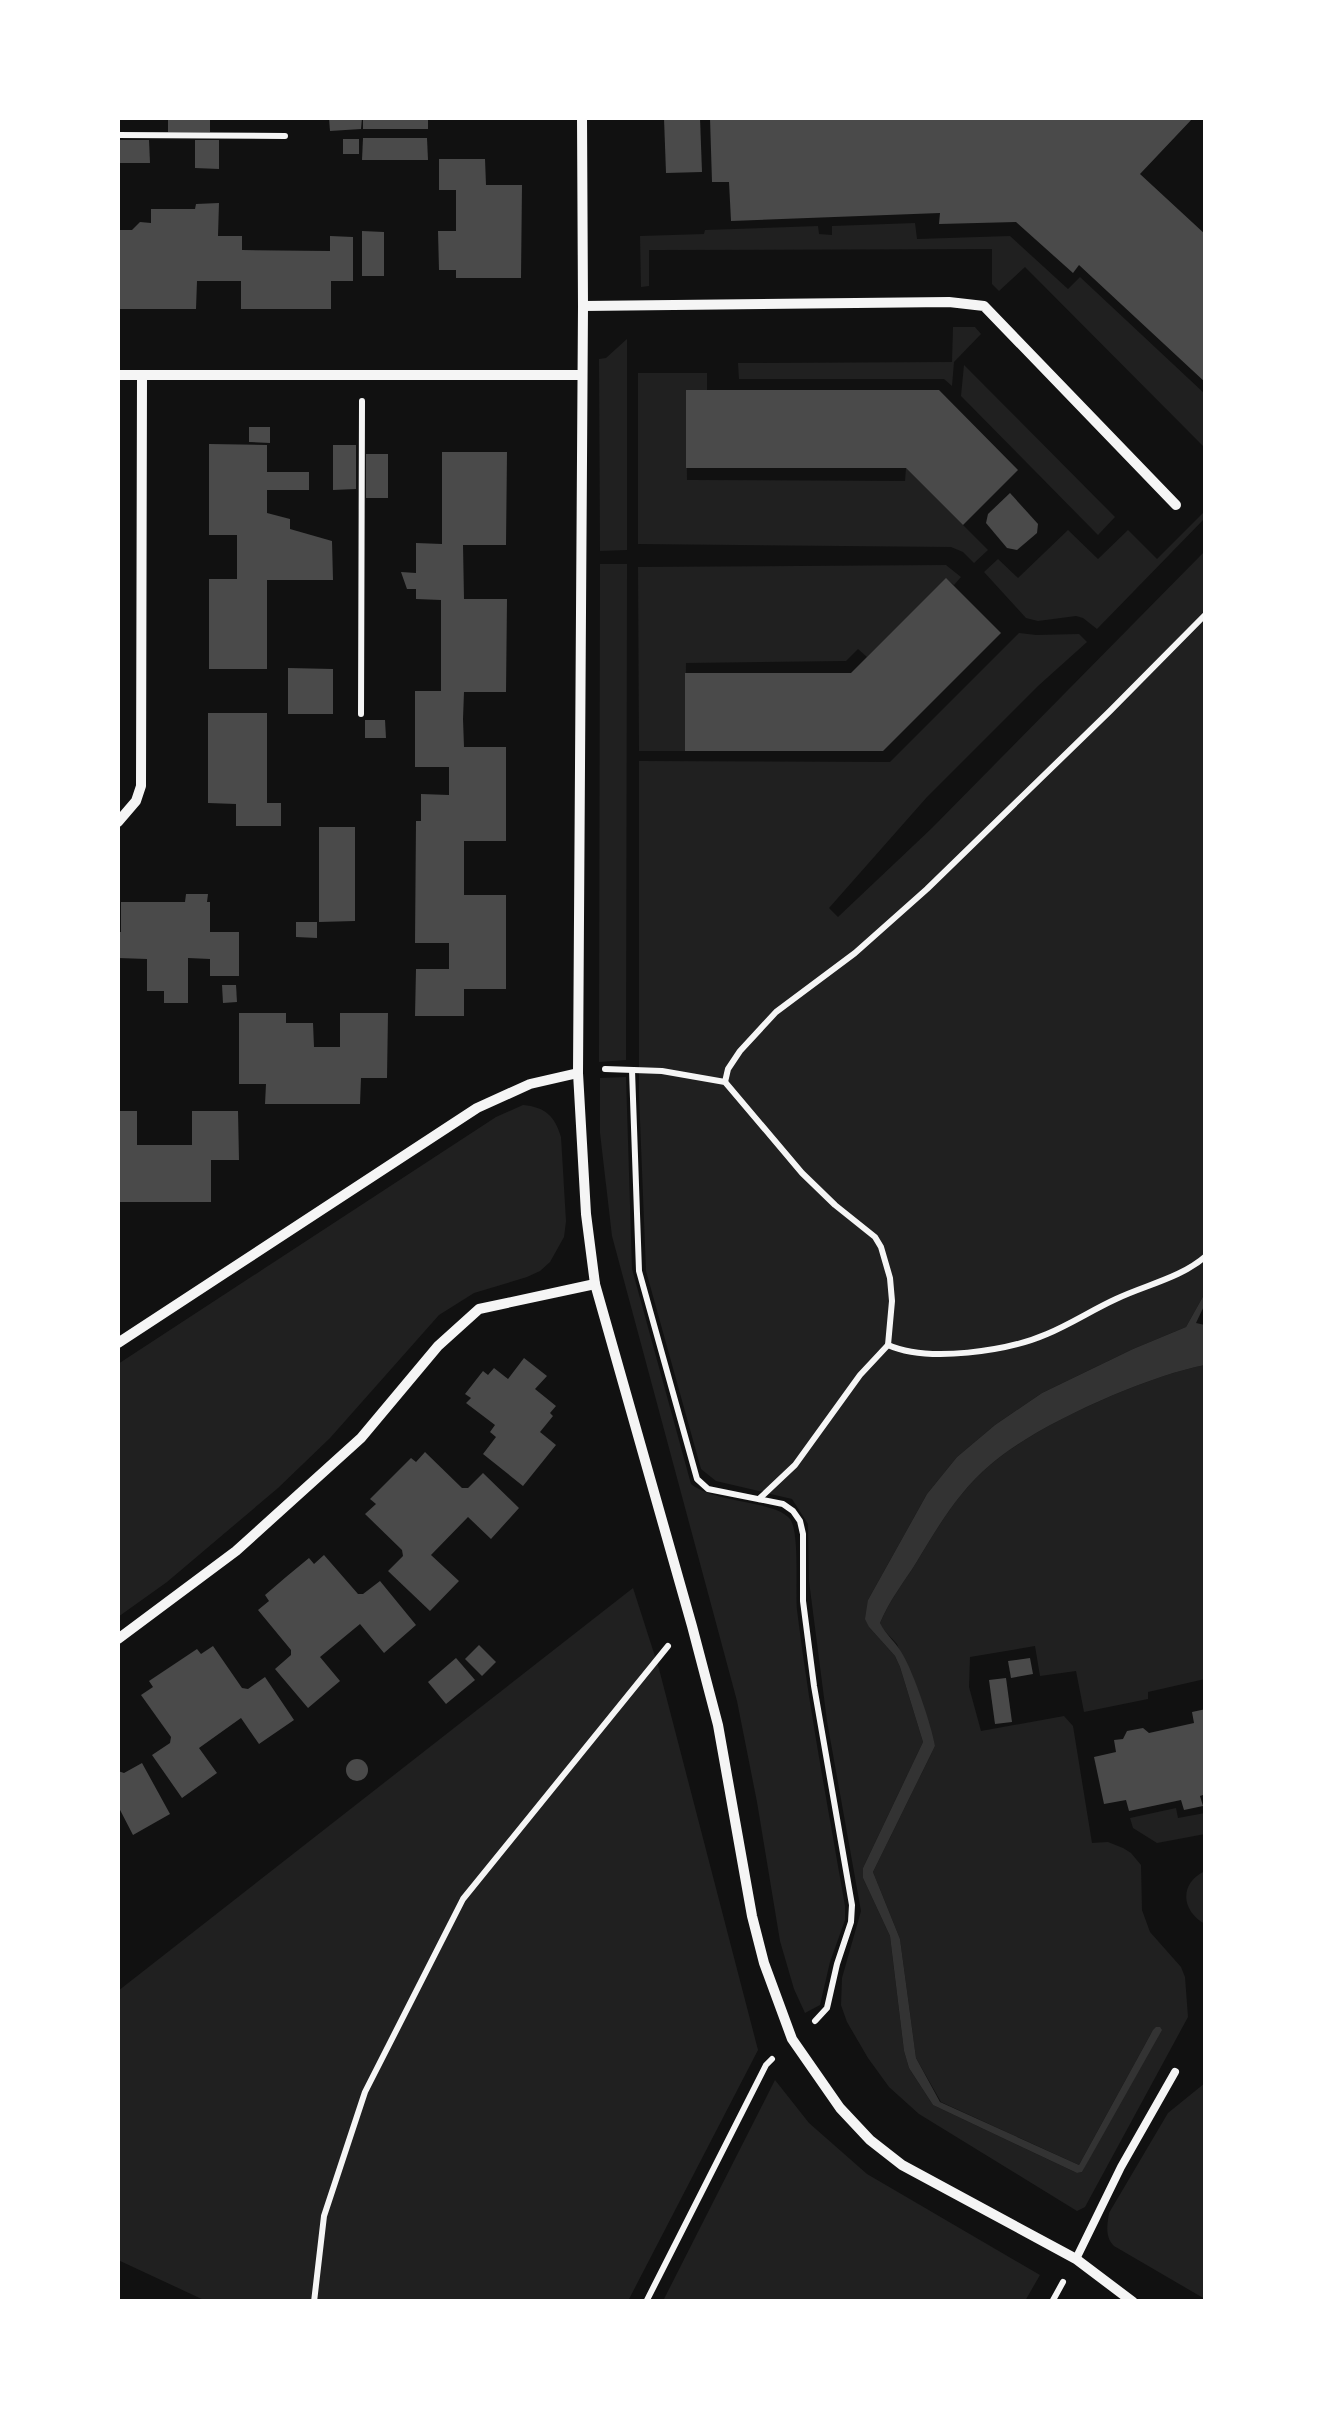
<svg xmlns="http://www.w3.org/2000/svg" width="1323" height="2419" font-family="Arial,sans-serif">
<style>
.green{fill:#202020}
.water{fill:#333}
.building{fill:#4a4a4a}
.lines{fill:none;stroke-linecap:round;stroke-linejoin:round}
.path{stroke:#f5f5f5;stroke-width:6}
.service{stroke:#f5f5f5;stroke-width:8}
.minor{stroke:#f5f5f5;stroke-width:10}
</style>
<rect width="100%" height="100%" fill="#111"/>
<g class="green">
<polygon points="915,223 917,239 1010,236 1068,289 1080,277 1205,394 1205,448 1025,267 999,291 992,284 992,249 649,250 649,286 641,287 640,236 704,234 705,230 818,226 819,234 832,235 832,226"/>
<polygon points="953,327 975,327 981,334 954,362 952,386 944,379 739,379 738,363 952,362"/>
<polygon points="627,339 627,550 600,551 599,359 606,358"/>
<polygon points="964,365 1115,517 1098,535 961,396"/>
<polygon points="638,373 707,373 707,390 686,391 687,480 905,481 906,468 988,550 974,563 963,552 951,547 638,544"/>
<polygon points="1205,511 1205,518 1097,629 1083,618 1076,616 1038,621 1026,618 984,572 998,559 1018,578 1068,530 1098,559 1128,530 1157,559"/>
<path d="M 1205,551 L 1205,1293 L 1186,1327 L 1133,1349 L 1042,1393 L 995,1425 L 957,1457 L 927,1494 L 868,1600 L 869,1627 L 895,1656 L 900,1667 L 923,1742 L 863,1868 L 863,1878 L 890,1936 L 904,2051 L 909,2068 L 933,2105 L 1077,2173 L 1082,2172 L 1153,2030 L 1079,2165 L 941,2102 L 916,2058 L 900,1939 L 873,1872 L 935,1746 L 897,1644 L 881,1627 L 880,1623 C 889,1601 904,1582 916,1563 C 937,1528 958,1492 990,1465 C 1035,1425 1147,1376 1205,1365 L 1205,1679 L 1148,1692 L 1148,1699 L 1084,1712 L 1076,1671 L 1040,1676 L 1035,1646 L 970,1657 L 969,1687 L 981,1731 L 1064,1716 L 1073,1726 L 1092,1843 L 1108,1842 L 1123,1848 L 1131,1853 L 1141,1865 L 1142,1910 L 1150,1932 L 1181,1967 L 1185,1977 L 1188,2017 L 1085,2207 L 1077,2211 L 919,2114 L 889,2087 L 868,2058 L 847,2022 L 841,2005 L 842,1978 L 861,1911 L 827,1721 L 809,1581 L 808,1524 L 792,1499 L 716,1481 L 701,1469 L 646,1271 L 639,1095 L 639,761 L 890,762 L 1019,633 L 1036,635 L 1079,634 L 1087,642 L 1038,686 L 927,797 L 829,908 L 838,917 L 932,828 Z"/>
<polygon points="600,564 627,564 626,1060 599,1062"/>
<polygon points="946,565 961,577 954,585 946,579 867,657 858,649 846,661 686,663 685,751 639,751 638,567"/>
<path d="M 626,1077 L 632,1269 L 691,1484 C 716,1504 775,1500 790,1519 C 800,1532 795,1591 797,1610 C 809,1709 828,1807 845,1906 L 845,1920 L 830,1962 L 820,2005 L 805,2013 L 794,1989 L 780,1941 L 757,1802 L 737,1701 L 612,1236 L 600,1133 L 600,1078 Z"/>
<path d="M 523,1105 C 545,1107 555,1116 561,1137 L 566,1221 L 564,1237 L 550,1262 L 540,1271 L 527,1277 L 474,1293 L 439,1315 L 330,1438 L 278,1488 L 167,1582 L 118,1617 L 118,1364 L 496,1117 Z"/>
<polygon points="633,1588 659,1669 758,2050 628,2301 206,2301 118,2260 118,1991"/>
<polygon points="1176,1808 1178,1818 1205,1813 1205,1834 1157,1843 1133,1828 1130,1818"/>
<path d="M 1205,1871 L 1205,1924 C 1181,1911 1179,1883 1205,1871 Z"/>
<polygon points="775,2080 809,2123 867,2174 1040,2275 1025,2301 663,2301"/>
<path d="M 1205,2083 L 1205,2299 L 1114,2246 C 1105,2237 1107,2226 1109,2213 L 1168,2113 Z"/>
</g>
<path class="water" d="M 1205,1293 L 1205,1304 L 1196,1323 L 1205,1325 L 1205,1365 C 1147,1376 1035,1425 990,1465 C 958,1492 937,1528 916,1563 C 904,1582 889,1601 880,1623 C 885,1634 897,1643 903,1655 C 914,1674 931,1724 935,1746 L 873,1872 L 900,1939 L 916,2058 L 940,2102 L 1079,2165 L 1153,2030 L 1156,2027 L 1160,2027 L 1162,2030 L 1082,2172 L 1077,2173 L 933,2105 L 909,2068 L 904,2051 L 890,1936 L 863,1878 L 863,1868 L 923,1742 L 900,1667 L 895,1656 L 869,1627 L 865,1619 L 868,1600 L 927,1494 L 957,1457 L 995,1425 L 1042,1393 L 1133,1349 L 1186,1327 Z"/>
<g class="building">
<rect x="168" y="118" width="42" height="14"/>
<polygon points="329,118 362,118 361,129 330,131"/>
<rect x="363" y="118" width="65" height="11"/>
<polygon points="664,118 700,118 702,172 666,173"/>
<polygon points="710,118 1193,118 1140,174 1206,235 1206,383 1079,265 1073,273 1016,222 939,224 940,213 731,221 729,182 712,182"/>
<polygon points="363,138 427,138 428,160 362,160"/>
<rect x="343" y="139" width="16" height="15"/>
<polygon points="120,140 149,140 150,163 120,163"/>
<polygon points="195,140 219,140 219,169 195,168"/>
<polygon points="439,159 485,159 486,185 522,185 521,278 456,278 456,270 439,270 438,231 456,231 456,190 439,190"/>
<polygon points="219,203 218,236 242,236 242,250 330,251 330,236 353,237 353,281 331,281 331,309 241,309 241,281 197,281 196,309 118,309 118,230 132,230 140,222 151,223 151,209 195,209 196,204"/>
<polygon points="362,231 384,232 384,276 362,276"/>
<polygon points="686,390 939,390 1018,470 963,525 906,468 686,468"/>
<polygon points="249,427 270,427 270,443 249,442"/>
<polygon points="209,444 267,445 267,472 309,472 309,490 267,490 267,513 290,519 290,529 332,541 333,580 267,580 267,669 209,669 209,579 237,579 237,535 209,535"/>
<polygon points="333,445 356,445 356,489 333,490"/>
<polygon points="442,452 507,452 506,545 463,545 464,599 507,599 506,692 464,692 463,719 464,747 506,747 506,841 464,841 464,895 506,895 506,989 464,989 464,1016 415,1016 416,969 449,969 449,943 415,943 416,821 421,821 421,794 449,795 449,767 415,767 415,691 441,691 441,600 416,599 416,589 407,589 401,572 416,573 416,543 442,544"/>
<rect x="366" y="454" width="22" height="44"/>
<polygon points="1010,493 1038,524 1037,533 1017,550 1007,548 986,523 988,514"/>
<polygon points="946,578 1001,633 883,751 685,751 685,673 851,673"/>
<polygon points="288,668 333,669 333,714 288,714"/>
<polygon points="208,713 267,713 267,803 281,803 281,826 236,826 236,804 208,803"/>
<polygon points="365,720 385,720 386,738 365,738"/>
<polygon points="319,827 355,827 355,921 319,922"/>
<polygon points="186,894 208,894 207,902 210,902 210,932 239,932 239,976 210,976 210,959 188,958 188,1003 164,1003 164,991 147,991 147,959 118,958 118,932 121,932 121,902 185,902"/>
<polygon points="296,922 317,922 317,938 296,937"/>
<polygon points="222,985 236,985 237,1002 223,1003"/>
<polygon points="239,1013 286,1013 286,1023 313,1023 314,1047 340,1047 340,1013 388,1013 387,1078 361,1078 360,1104 265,1104 266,1084 239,1084"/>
<polygon points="118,1111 137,1111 137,1145 192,1145 192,1111 238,1111 239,1160 211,1160 211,1202 118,1202"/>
<polygon points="524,1358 547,1376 535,1389 556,1406 550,1413 553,1416 540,1432 556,1445 523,1486 483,1454 496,1437 490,1432 495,1425 466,1403 471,1398 465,1394 483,1371 488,1375 494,1368 508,1379"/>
<polygon points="425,1452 462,1488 468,1488 483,1473 519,1508 491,1539 468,1517 431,1555 459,1581 430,1611 388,1571 403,1556 402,1550 365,1514 376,1504 370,1499 411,1458 416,1462"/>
<polygon points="324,1555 358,1594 363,1594 380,1581 416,1625 384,1653 360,1624 320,1657 340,1681 308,1708 275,1669 291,1655 291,1650 258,1610 269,1601 265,1595 286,1577 309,1558 314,1564"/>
<polygon points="479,1645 496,1662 482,1676 465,1659"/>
<polygon points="213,1646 242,1688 248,1689 265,1677 294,1720 259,1744 241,1718 199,1748 217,1773 182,1798 152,1755 170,1743 171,1737 141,1695 153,1687 149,1681 197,1649 201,1654"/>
<polygon points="456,1658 475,1680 446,1704 428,1682"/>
<polygon points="1030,1658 1033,1674 1011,1678 1008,1661"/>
<polygon points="1006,1678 1012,1722 995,1724 989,1680"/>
<polygon points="1206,1709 1206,1794 1200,1796 1203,1806 1184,1810 1181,1800 1129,1811 1126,1800 1104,1804 1094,1757 1116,1752 1114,1740 1123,1739 1127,1731 1143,1728 1149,1733 1194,1723 1192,1712"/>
<circle cx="357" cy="1770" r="11"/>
<polygon points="142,1763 170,1814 133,1835 118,1806 118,1771 124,1773"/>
</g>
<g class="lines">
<g class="path">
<polyline points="118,135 285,136"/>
<polyline points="361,714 362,401"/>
<polyline points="605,1069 662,1071 725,1082 802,1173 835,1205 875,1237 881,1247 890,1278 892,1301 888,1345"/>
<polyline points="632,1070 639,1271 697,1479 708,1489 783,1504 793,1511 800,1521 803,1534 803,1601 814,1686 852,1905 851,1922 837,1964 827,2008 815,2021"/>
<polyline points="725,1082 728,1069 740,1051 776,1012 855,953 927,889 1110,711 1206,614"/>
<path d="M 759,1499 L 795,1465 L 860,1375 L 888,1345 C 928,1363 1008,1351 1047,1334 C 1071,1324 1092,1310 1116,1299 C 1145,1285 1181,1278 1206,1256"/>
<polyline points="314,2302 324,2216 365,2092 463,1899 668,1646"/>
<polyline points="646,2302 766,2065 772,2059"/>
<polyline points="1052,2302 1063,2282"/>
</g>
<polyline class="service" points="1076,2259 1121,2167 1175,2072"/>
<g class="minor">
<polyline points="582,118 583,306 578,1073 586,1214 595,1284 692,1626 718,1725 752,1916 764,1963 792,2039 840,2108 870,2140 902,2165 1076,2259 1133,2302"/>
<polyline points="583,306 949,302 984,306 1176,505"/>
<polyline points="118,375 582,375"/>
<polyline points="118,822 136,801 141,786 142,376"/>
<polyline points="118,1343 477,1108 530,1084 578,1073"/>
<polyline points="118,1639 236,1551 361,1438 438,1346 479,1309 595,1284"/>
</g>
</g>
<rect width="1323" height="2419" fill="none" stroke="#ffffff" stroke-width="240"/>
</svg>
